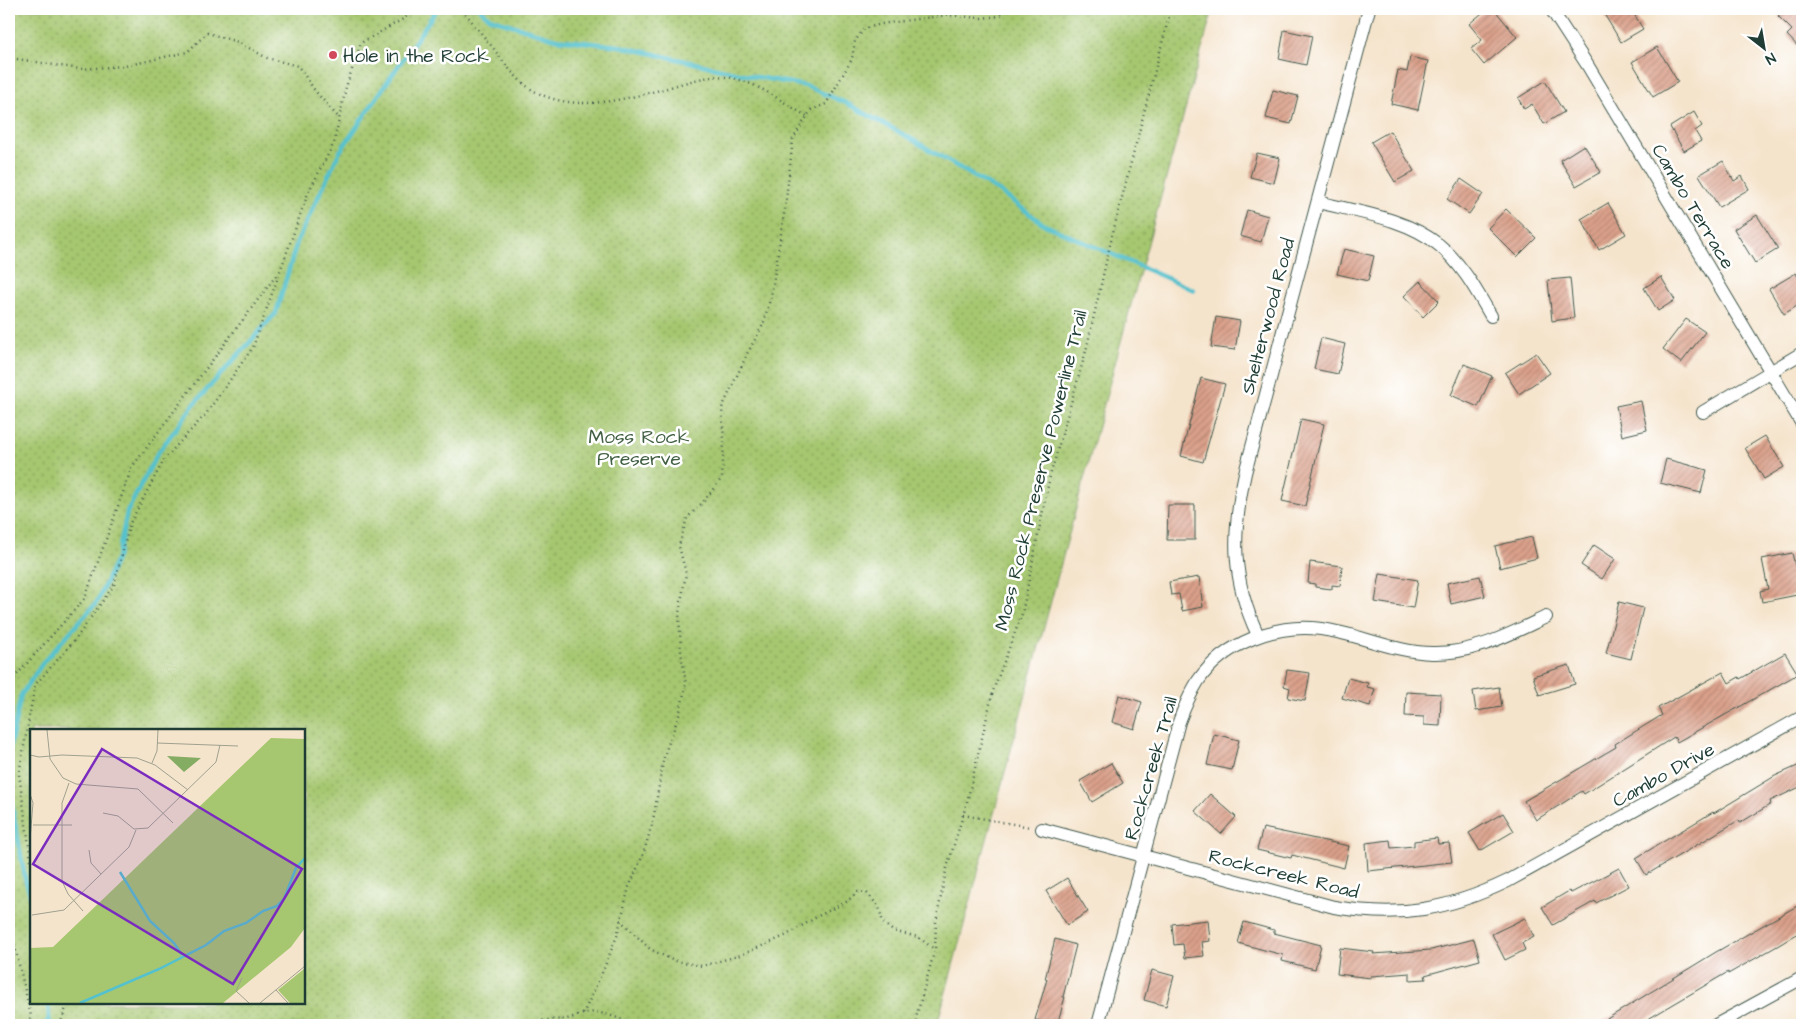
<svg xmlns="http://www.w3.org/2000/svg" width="1811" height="1034" font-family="'Architects Daughter',sans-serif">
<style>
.park{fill:url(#park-dots);stroke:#628252;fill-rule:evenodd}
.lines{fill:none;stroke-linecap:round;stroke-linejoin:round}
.stream{stroke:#55c1ce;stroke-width:4.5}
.building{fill:url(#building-hatch)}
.street-casing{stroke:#3f564b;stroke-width:14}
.path{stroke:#3f564b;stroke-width:2.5;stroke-dasharray:1 4;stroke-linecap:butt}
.street{stroke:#fff;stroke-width:12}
.poi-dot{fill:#d1495b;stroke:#fff;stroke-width:2}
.labels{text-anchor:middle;stroke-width:5;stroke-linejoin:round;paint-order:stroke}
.poi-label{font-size:19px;fill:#1f3d34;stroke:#fff;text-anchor:start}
.street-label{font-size:19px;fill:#1f3d34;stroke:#fff}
.park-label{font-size:19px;fill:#416043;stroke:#fff}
.inset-river{fill:none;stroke:#55c1ce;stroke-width:2.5}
.inset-road{fill:none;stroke:#9fa18f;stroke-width:1}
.view{fill:#7b2cbf;fill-opacity:0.15;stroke:#7b2cbf;stroke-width:2.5}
.inset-edge{fill:none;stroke:#1f3d34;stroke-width:2.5}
</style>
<defs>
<pattern id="park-dots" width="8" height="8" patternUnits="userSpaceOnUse" patternTransform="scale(1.25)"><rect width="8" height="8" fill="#a6c76f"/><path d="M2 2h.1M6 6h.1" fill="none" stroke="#87a35c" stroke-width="1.8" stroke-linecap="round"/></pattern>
<pattern id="building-hatch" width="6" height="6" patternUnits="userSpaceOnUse" patternTransform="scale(1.25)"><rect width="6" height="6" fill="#dba08a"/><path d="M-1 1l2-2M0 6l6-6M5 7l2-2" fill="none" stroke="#b18472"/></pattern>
</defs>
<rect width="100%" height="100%" fill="#fff"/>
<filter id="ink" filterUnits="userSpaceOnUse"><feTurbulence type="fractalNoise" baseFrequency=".02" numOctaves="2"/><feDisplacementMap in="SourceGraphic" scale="10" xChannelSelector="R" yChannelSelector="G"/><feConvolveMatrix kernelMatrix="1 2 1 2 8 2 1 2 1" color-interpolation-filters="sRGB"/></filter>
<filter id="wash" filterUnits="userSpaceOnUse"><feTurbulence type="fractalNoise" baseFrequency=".0096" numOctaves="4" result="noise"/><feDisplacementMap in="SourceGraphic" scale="20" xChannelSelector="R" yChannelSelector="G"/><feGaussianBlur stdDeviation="1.12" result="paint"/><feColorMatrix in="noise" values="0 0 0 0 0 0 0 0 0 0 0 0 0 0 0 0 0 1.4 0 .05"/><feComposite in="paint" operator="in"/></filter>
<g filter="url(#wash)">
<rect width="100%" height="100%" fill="#f5e4cc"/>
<path class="park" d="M 9,9 L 1213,9 L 1124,330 L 937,1025 L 9,1025 ZM 31,730 L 304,730 L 304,1003 L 31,1003 Z"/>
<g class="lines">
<g class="stream">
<polyline points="480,9 490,18 556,39 619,46 752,76 806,86 846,103 908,137 1000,192 1045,225 1194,290"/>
<polyline points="9,751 21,695 44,661 97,602 118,555 127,512 157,454 195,403 276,313 297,242 339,153 437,9"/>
<polyline points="9,789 25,878 31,898"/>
<polyline points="46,1025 49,1018 48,1003"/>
</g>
</g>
<g id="blocks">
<g class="building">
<polygon points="1487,9 1494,9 1517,37 1484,65 1471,49 1482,40 1469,24"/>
<polygon points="1601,9 1631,9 1643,29 1621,42"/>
<polygon points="1785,9 1802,9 1802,51 1787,35 1792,30 1778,16"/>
<polygon points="1284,30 1312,36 1306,65 1279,59"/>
<polygon points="1657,47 1678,82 1653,97 1632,62"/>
<polygon points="1410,57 1428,61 1418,110 1391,104 1398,70 1407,72"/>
<polygon points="1545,81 1564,112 1544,124 1532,104 1524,109 1518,98"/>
<polygon points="1273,90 1298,96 1291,124 1266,118"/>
<polygon points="1694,112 1702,126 1695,131 1701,141 1684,151 1670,127"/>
<polygon points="1390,131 1414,171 1395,182 1371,142"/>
<polygon points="1584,145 1601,172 1576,186 1560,160"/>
<polygon points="1257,153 1280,158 1274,183 1250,177"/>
<polygon points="1723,161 1734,181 1742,176 1749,189 1719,207 1699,175"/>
<polygon points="1461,179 1483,194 1469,214 1447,199"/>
<polygon points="1608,203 1626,234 1599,250 1581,219"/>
<polygon points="1506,209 1536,238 1517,257 1488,228"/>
<polygon points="1247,210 1268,216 1261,242 1240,236"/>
<polygon points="1757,215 1778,249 1755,263 1734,229"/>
<polygon points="1344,249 1374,256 1368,281 1337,274"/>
<polygon points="1796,273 1802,284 1802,303 1784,314 1769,289"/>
<polygon points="1661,277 1675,300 1658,311 1644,288"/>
<polygon points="1570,278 1574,318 1552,321 1548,280"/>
<polygon points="1420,281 1439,301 1423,317 1404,296"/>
<polygon points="1216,317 1240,321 1235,350 1211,347"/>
<polygon points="1686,319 1705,332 1681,363 1663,349"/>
<polygon points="1321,338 1345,344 1338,374 1314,369"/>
<polygon points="1536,353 1550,373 1519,394 1505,373"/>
<polygon points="1464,364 1492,376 1478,407 1451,395"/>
<polygon points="1201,378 1225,384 1203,462 1181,456"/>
<polygon points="1641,401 1647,430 1622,436 1616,406"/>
<polygon points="1301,419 1324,424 1305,506 1282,501"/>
<polygon points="1765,436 1784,467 1764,479 1745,448"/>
<polygon points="1666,459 1707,470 1701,493 1660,483"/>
<polygon points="1168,505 1195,505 1195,540 1167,540"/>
<polygon points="1532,537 1537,558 1500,568 1495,546"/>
<polygon points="1594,545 1615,559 1602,579 1581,565"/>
<polygon points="1792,553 1797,574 1802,573 1802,594 1762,602 1760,591 1768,589 1762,559"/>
<polygon points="1310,562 1342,566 1340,586 1332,585 1332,589 1315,587 1315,584 1308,583"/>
<polygon points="1380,574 1418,580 1413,608 1375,602"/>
<polygon points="1480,576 1485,596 1451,604 1447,583"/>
<polygon points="1199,577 1203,607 1182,611 1179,594 1171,595 1169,582"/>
<polygon points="1619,602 1643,608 1631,659 1606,653"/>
<polygon points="1785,653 1798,674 1677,742 1674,737 1584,794 1582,791 1536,820 1524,801 1616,747 1615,744 1662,715 1658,708 1723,672 1729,683 1739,677 1740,679"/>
<polygon points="1569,665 1575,684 1539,695 1533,676"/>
<polygon points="1287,670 1310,673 1305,701 1288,698 1290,688 1284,686"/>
<polygon points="1348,678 1368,683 1367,687 1375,689 1370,706 1342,698"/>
<polygon points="1499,687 1502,707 1476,711 1473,691"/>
<polygon points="1406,692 1441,694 1440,726 1424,725 1424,717 1405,716"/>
<polygon points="1119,695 1142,702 1134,729 1112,722"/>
<polygon points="1214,734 1239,740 1232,770 1207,765"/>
<polygon points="1111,763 1123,783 1092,802 1080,781"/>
<polygon points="1802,764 1802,786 1770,801 1771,804 1740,823 1739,820 1646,875 1636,858 1713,812 1714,813 1775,776"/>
<polygon points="1210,794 1236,817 1221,834 1195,811"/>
<polygon points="1503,813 1514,831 1480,851 1469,833"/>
<polygon points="1263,828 1349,846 1344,868 1292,855 1291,858 1257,850"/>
<polygon points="1437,838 1438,844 1449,843 1452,862 1368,871 1366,843 1390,840 1391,848 1414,846 1414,841"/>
<polygon points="1619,868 1629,886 1596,903 1595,901 1553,925 1542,907 1569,891 1571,893"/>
<polygon points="1067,878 1088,912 1067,925 1046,891"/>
<polygon points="1797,906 1802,916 1802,931 1779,945 1728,974 1728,972 1638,1025 1597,1025 1716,952"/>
<polygon points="1525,918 1534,937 1522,943 1525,950 1505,960 1492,934"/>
<polygon points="1208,920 1210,941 1202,942 1204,956 1185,958 1183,944 1174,945 1172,924"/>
<polygon points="1244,922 1274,930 1274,933 1321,945 1315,969 1282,961 1283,955 1238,943"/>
<polygon points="1055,939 1076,945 1063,997 1065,997 1057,1025 1035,1020 1047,979 1045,979"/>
<polygon points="1474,939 1480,960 1425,975 1426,979 1410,980 1410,973 1371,976 1371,978 1337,974 1340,948 1374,952 1373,954 1431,950"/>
<polygon points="1152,970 1174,976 1166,1006 1144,1000"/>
</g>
</g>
</g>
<g filter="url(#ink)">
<use href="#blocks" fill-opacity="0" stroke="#3f564b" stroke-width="1"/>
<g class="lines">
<g class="street-casing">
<g id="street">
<polyline points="1551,9 1588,66 1802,424"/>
<path d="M 1318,202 C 1357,212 1406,218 1439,245 C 1462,264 1476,290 1491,316"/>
<polyline points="1703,412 1802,353"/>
<path d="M 1258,635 C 1231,579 1232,532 1245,473 L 1369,9"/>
<path d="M 1042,829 L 1334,907 C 1400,918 1448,910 1508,881 L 1802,717"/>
<path d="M 1098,1025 L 1179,722 C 1184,708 1190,694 1198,681 C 1224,643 1276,623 1321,629 C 1359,634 1393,652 1432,653 C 1473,654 1510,634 1546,617"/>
<polyline points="1716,1025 1802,978"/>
</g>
</g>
<g class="path">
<path d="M 463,9 C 472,23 483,35 493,48 C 503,61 514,77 528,87 C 567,114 618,101 660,90 C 679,85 707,74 726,77 C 757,81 781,102 807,116"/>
<polyline points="17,59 80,69 125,66 187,52 207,33 238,42 267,58 298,66 316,92 339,118"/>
<polyline points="9,698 15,677 85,598 132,467 278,273"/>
<polyline points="963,815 1030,827"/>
<polyline points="31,860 19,774 35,685 75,640 114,585 130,523 165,458 206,414 253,347 308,193 334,143 346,87 361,43 403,19 417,9"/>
<polyline points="620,920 650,949 672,960 702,966 741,955 785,936 820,915 846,902 858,892 867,893 879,907 883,923 893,931 918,937 934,949"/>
<polyline points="9,921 31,1016 29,1025"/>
<polyline points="583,1014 602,973 617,936 629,887 643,855 653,821 664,756 679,715 686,685 681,651 679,613 686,574 679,546 687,518 703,502 722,478 724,442 722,408 748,352 763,325 771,296 785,209 793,139 811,110 826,104 852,59 855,41 864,29 881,24 947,15 981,18 1000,16 1006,9"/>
<polyline points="60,1025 66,1008 65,1003"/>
<polyline points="518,1025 545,1020 567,1019 583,1014 594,1012 606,1014 629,1022 646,1025"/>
<polyline points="650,1025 672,1024 680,1025"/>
<polyline points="914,1025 935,949 936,922 946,871 967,802 993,691 1022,614 1050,476 1086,351 1112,236 1171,9"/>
</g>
<use href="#street" class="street"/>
</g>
</g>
<circle class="poi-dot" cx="333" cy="55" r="5"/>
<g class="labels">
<g class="poi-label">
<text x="343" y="62">Hole in the Rock</text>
</g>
<g class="street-label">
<text transform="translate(1694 206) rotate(59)" y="7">Cambo Terrace</text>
<text transform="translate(1267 316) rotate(-75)" y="7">Shelterwood Road</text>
<text transform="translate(1040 470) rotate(-76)" y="7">Moss Rock Preserve Powerline Trail</text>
<text transform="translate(1150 768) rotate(-74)" y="7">Rockcreek Trail</text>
<text transform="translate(1663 774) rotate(-29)" y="7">Cambo Drive</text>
<text transform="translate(1284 873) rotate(14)" y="7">Rockcreek Road</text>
</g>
<g class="park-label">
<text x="639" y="443">Moss Rock<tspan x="639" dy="22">Preserve</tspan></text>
</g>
</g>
<g transform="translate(30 729)">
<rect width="275" height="275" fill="#f5e4cc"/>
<path d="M 274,240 L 275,274 L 260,274 L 248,261 Z" fill="#a6c76f"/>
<path d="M 137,27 L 171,29 L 154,43 Z" fill="#84ac62"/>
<path d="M 241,9 L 275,10 L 275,199 L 261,218 L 193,274 L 0,274 L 0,219 L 23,218 Z" fill="#a6c76f"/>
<path class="inset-river" d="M 90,143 L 120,192 L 144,214 L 152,226M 50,274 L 129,240 L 176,216 L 194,202 L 216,194 L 233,182 L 247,177 L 254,170 L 266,139 L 275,129"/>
<path class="inset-road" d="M 17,1 L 20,30 L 33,49 L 46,55 L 108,60 L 143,94M 127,14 L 208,17M 0,26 L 9,28 L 32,26 L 107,29 L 125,36 L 158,61M 122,34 L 127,22 L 128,1M 39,54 L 32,74 L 32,152 L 38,165 L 53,182M 0,65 L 3,74 L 0,111M 73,84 L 88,87 L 104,100 L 118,99 L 186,33 L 190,16M 3,96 L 42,96M 59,121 L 61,134 L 71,145M 0,155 L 0,194M 2,186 L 34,181 L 99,118 L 106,101M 212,249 L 206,262 L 219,274M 246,261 L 258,274M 230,274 L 275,237"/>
<path class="view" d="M 72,20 L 272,140 L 203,255 L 3,135 Z"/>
<rect width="275" height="275" class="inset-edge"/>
</g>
<rect width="1811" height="1034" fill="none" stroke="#fff" stroke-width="30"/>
<g transform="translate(1764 48) rotate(149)" stroke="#ffffff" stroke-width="4" paint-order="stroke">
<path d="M0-4L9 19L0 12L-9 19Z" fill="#1f3d34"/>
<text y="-8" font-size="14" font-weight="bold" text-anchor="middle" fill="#1f3d34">N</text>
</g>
</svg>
